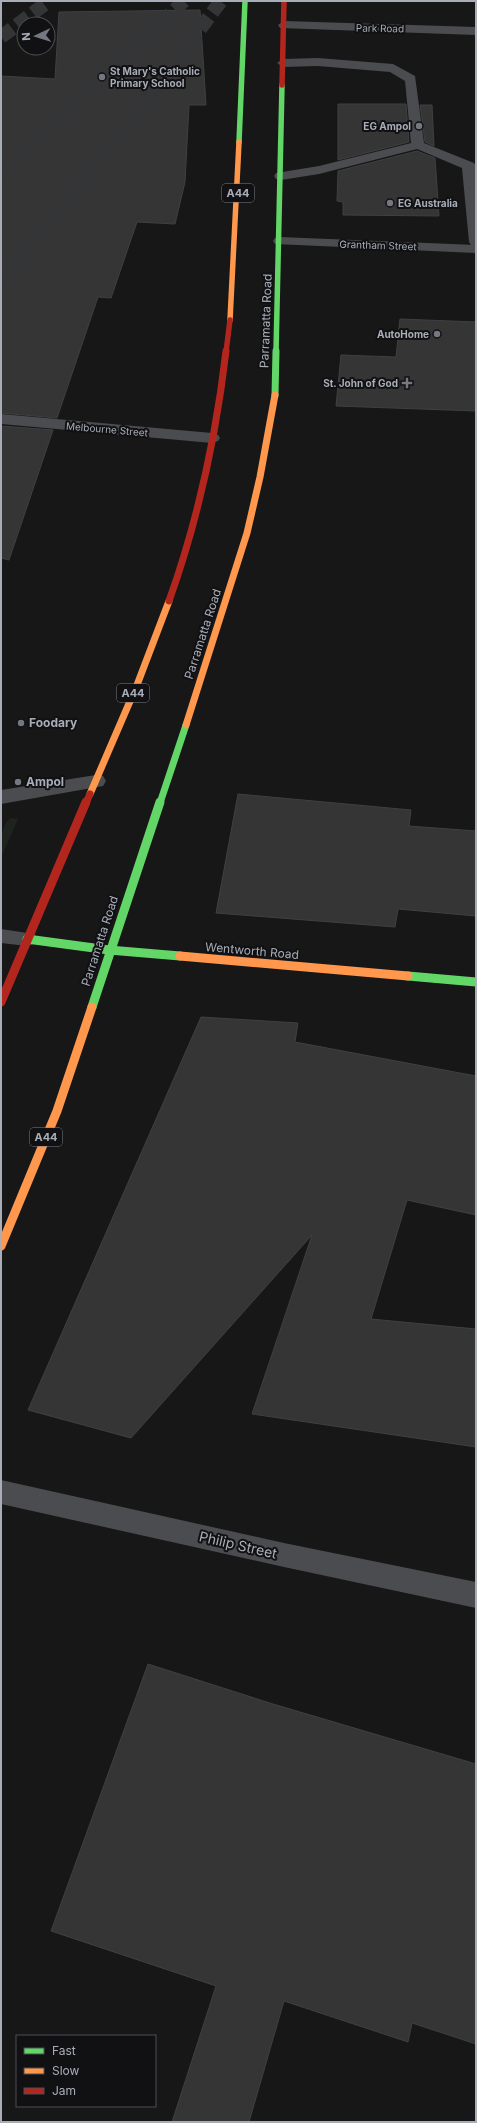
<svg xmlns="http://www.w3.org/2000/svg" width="477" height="2123" font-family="Inter,sans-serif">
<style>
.green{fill:#1d241e}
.building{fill:#353536;stroke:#3f4043}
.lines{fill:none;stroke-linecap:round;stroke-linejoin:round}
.highway-tunnel{stroke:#343537;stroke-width:14;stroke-dasharray:14 6;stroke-linecap:butt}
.lane{fill:#4b4c50;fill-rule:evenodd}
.street{fill:#4b4c50;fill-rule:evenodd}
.fast-far2{stroke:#63d668;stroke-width:5.5}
.fast-far1{stroke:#63d668;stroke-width:7}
.fast{stroke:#63d668;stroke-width:9}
.slow-far2{stroke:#ff974d;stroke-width:5.5}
.slow-far1{stroke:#ff974d;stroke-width:7}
.slow{stroke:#ff974d;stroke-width:9}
.jam-far2{stroke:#b3261e;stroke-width:5.5}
.jam-far1{stroke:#b3261e;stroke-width:7}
.jam{stroke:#b3261e;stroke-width:9}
.poi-dot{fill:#757880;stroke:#111113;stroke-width:1.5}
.labels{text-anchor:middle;stroke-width:4;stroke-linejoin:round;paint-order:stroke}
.far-street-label{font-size:10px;fill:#a8adb8;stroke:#111113}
.far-poi-label{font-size:10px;font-weight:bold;fill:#a8adb8;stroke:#111113;text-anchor:end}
.shield{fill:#111113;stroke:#7b7e86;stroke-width:1}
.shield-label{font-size:11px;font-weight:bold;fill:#a8adb8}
.street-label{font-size:12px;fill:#a8adb8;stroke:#111113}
.poi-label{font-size:12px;font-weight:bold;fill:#a8adb8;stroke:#111113;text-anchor:start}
.near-street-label{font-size:14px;fill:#a8adb8;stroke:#111113}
</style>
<rect width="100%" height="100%" fill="#171717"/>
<path class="green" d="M 11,818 L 18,819 L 1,858 C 1,844 0,825 11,818 Z"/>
<g class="building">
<polygon points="200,10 206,105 189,105 185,182 175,224 137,222 111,298 98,297 57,418 1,413 1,76 55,79 59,12"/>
<polygon points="338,104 406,104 409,142 338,160"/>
<polygon points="420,105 432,105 434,146 425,142"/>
<polygon points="417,151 435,158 439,216 343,215 343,202 337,201 338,171"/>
<polygon points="400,319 476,322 476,411 336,406 341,355 396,357"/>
<polygon points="1,426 53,430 9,560 1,558"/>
<polygon points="238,794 411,810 409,826 476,831 476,916 398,909 395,927 216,913"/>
<polygon points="201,1017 298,1023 295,1042 476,1076 476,1215 407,1200 371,1319 476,1329 476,1447 252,1414 312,1235 131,1438 28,1410"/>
<polygon points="148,1664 273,1704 476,1764 476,2044 412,2023 408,2042 284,2001 249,2122 172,2122 216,1986 51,1931"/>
</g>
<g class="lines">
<g class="highway-tunnel">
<polyline points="1,37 49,1"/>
<polyline points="1,175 184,1"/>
<polyline points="1,279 156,88 221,1"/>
</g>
<g class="lane">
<polygon points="318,58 393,64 415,76 424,143 474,163 476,166 476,246 471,245 469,242 462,168 417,149 319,174 281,180 276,179 274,176 276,173 319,166 411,143 405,81 390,72 318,66 283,67 277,63 283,59"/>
<polygon points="96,775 103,776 106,781 103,786 1,804 1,790"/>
<polygon points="1,929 34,934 37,939 34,944 27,946 1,943"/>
</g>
<g class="street">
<polygon points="284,21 476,27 476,35 280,28 278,25"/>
<polygon points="280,237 476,245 476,253 275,244 273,241 275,238"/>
<polygon points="1,414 212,433 218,435 220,438 218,441 212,443 1,424"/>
<polygon points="1,1480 284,1543 476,1582 476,1608 284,1567 1,1504"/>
</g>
<g class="fast-far2">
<polyline points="239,142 245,1"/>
<polyline points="276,352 282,85"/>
</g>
<g class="fast-far1">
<polyline points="275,395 276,351"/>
<polyline points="160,803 186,725"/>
</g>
<g class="fast">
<polyline points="27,939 109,950 180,956"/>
<polyline points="408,976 476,982"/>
<polyline points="92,1007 160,802"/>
</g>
<polyline class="slow-far2" points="230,320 239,142"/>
<g class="slow-far1">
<polyline points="186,725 247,533 260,477 275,395"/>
<polyline points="90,794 137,685 169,601"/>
</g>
<g class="slow">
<polyline points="180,956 408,976"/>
<polyline points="1,1246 57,1111 92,1007"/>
</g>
<g class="jam-far2">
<polyline points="282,85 284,1"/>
<polyline points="226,352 230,320"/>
</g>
<g class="jam-far1">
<path d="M 169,601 C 198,520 216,437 226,351"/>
<polyline points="86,803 90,794"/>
</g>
<polyline class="jam" points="1,1002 86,802"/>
</g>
<g class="poi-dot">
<circle cx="102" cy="77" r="4"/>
<circle cx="419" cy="126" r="4"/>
<circle cx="390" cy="203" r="4"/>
<circle cx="437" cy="334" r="4"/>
<path d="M405 377h4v4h4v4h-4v4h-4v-4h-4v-4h4z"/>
<circle cx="21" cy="723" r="4"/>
<circle cx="18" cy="782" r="4"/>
</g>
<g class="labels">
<g class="far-street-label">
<text transform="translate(380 28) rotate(1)" y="4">Park Road</text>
<text transform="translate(378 245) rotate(2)" y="4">Grantham Street</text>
<text transform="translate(107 429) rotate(5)" y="4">Melbourne Street</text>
</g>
<g class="far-poi-label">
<text x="110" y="75" text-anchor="start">St Mary's Catholic<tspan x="110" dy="12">Primary School</tspan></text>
<text x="411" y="130">EG Ampol</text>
<text x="398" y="207" text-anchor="start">EG Australia</text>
<text x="429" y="338">AutoHome</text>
<text x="398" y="387">St. John of God</text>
</g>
<g class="shield">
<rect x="222" y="184" width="32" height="18" rx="3"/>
<rect x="117" y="684" width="32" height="18" rx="3"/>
<rect x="30" y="1128" width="32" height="18" rx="3"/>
</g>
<g class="shield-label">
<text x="238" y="197">A44</text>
<text x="133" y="697">A44</text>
<text x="46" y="1141">A44</text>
</g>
<g class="street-label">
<text transform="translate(266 321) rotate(-88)" y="4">Parramatta Road</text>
<text transform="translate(203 634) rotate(-72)" y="4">Parramatta Road</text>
<text transform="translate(100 941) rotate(-72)" y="4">Parramatta Road</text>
<text transform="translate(252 951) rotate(5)" y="4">Wentworth Road</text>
</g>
<g class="poi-label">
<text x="29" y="727">Foodary</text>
<text x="26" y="786">Ampol</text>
</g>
<g class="near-street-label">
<text transform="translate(238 1545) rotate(13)" y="5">Philip Street</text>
</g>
</g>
<rect width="477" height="2123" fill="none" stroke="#a8adb8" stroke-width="4"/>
<rect x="16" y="2035" width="140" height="72" fill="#111113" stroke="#4d4f55"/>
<rect x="24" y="2048" width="20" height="6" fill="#63d668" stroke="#4d4f55"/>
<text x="52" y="2055" font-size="12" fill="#a8adb8">Fast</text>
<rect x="24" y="2068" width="20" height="6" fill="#ff974d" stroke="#4d4f55"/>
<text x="52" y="2075" font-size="12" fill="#a8adb8">Slow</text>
<rect x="24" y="2088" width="20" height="6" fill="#b3261e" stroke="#4d4f55"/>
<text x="52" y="2095" font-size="12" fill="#a8adb8">Jam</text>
<g transform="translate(36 36) rotate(266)"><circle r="19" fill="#111113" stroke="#4d4f55"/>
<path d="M0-3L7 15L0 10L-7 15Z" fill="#757880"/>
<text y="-6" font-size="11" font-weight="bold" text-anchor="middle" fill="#a8adb8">N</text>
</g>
</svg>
